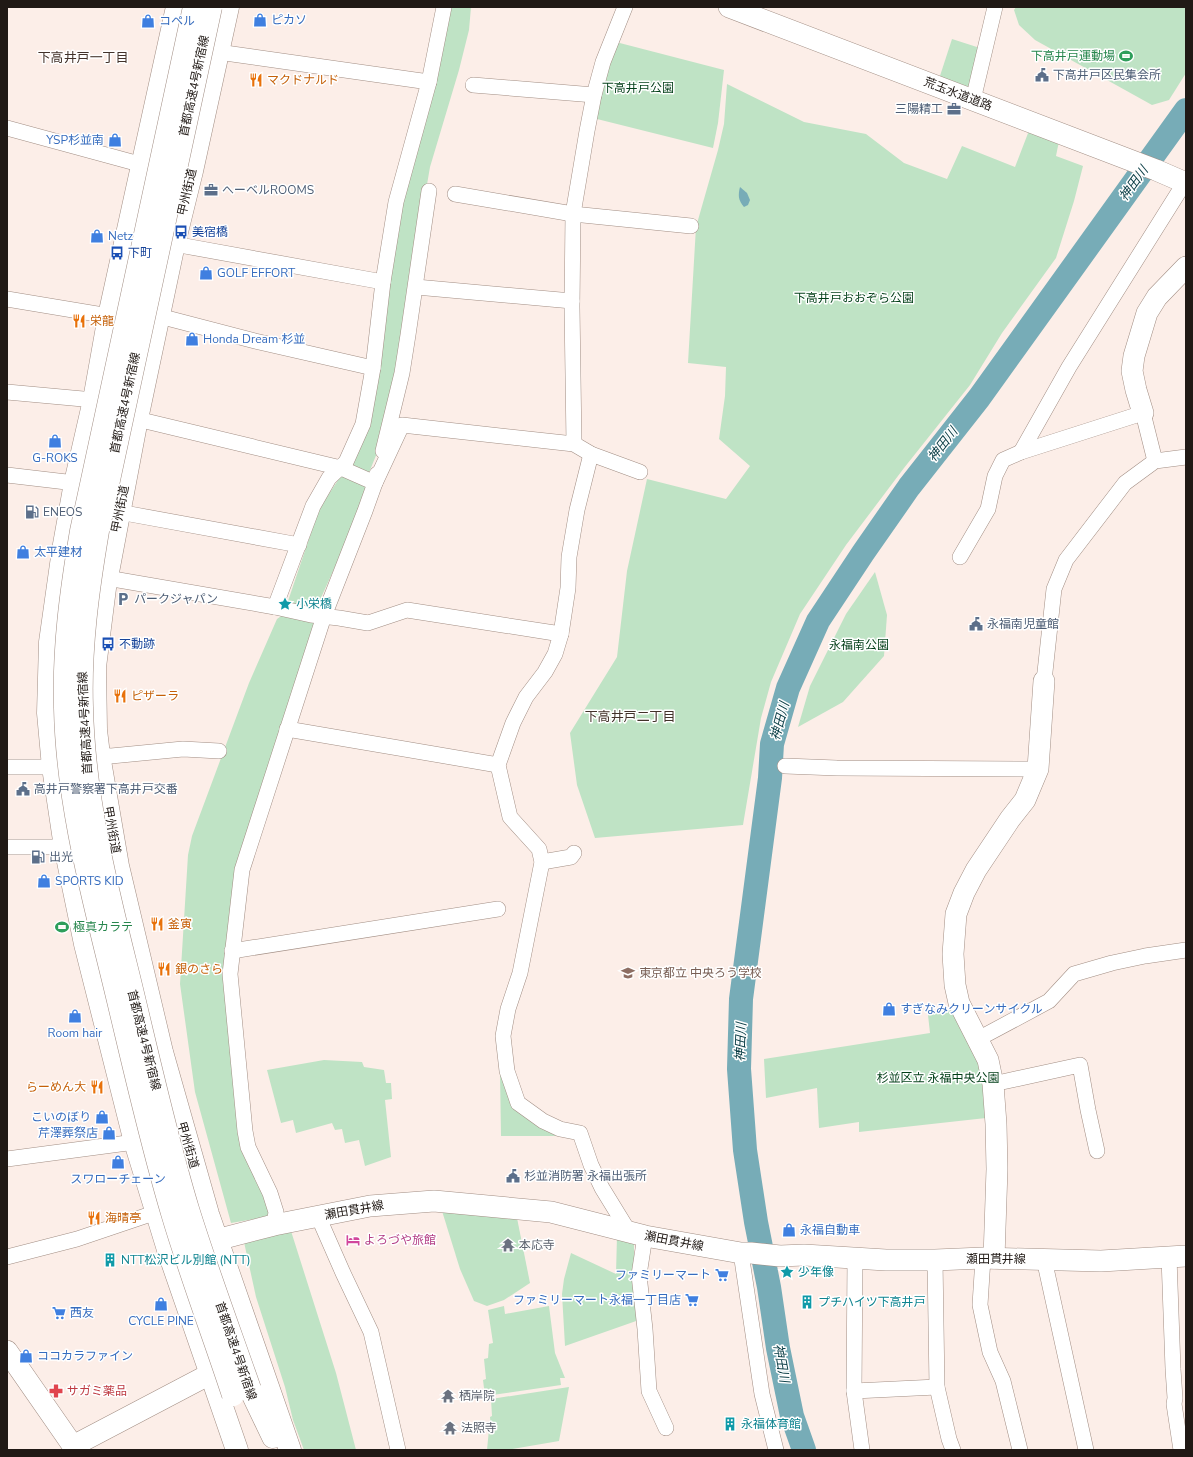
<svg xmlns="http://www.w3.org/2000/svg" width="1193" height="1457" font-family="'Nunito Sans','Noto Sans JP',sans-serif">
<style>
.green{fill:#bfe3c5}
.water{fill:#77acb7}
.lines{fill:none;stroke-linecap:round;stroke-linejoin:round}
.river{stroke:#77acb7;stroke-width:24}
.street-casing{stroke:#a28e84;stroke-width:16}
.secondary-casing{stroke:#a28e84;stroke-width:22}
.highway-casing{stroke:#a28e84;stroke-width:23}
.street{stroke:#fff;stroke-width:15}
.secondary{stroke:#fff;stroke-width:21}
.highway{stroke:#fff;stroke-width:22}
.highway-bridge-casing{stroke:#a28e84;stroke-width:23;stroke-linecap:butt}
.highway-bridge{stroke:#fff;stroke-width:22}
.labels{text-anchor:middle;stroke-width:3;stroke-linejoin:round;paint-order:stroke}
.shop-label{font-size:12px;fill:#366cbe;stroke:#fff;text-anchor:start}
.leisure-label{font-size:12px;fill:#27864d;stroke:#fff;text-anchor:end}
.service-label{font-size:12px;fill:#4e5e75;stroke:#fff;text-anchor:start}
.food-label{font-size:12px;fill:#c56008;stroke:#fff;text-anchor:start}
.street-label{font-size:12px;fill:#201915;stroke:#fff}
.park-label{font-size:12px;fill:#003e17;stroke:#fff}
.transit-label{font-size:12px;fill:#164399;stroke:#fff;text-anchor:start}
.culture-label{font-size:12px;fill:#0d838f;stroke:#fff;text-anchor:start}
.education-label{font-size:12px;fill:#785e54;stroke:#fff;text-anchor:start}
.hotel-label{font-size:12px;fill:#b23c85;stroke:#fff;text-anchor:start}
.worship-label{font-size:12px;fill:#5b616d;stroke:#fff;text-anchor:start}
.health-label{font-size:12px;fill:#be3a42;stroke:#fff;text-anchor:start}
.neighbourhood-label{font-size:13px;fill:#42322a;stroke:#fff}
.water-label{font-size:13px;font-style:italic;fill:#093d45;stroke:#fff}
</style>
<rect width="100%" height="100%" fill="#fceee8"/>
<g class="green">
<polygon points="448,7 471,7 469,30 459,70 430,167 384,436 368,475 349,466 390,252"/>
<polygon points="1016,7 1186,7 1186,73 1169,100 1152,105 1035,40 1019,25 1014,10"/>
<polygon points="952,39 980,48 969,95 938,82"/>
<polygon points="612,41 724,70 718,123 713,148 589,117"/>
<polygon points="727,84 804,122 866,134 904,163 947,179 962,146 1015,167 1030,128 1059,141 1056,156 1083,166 1074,201 1056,258 1002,333 970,385 904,468 846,545 800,614 771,682 761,718 743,825 595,838 577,785 570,733 617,657 627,571 647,479 726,499 750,466 719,439 725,396 726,367 688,363 696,227 718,150 724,124"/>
<polygon points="342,474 370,489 316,609 287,604 319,509"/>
<polygon points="875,572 887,615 884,656 843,702 798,727 810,686 846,614"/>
<polygon points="284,614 313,620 316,630 258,801 226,974 241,1133 270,1209 267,1217 231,1223 195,1092 180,984 188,855 192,836 249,683 277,619"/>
<polygon points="951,1009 981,1060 986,1118 859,1132 859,1122 819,1128 817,1088 766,1098 764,1059 930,1033 928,1015"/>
<polygon points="324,1060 362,1062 364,1067 384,1070 386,1083 391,1083 392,1099 385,1100 391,1157 365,1166 359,1140 345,1143 342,1129 335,1130 332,1123 296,1133 293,1120 281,1123 267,1070"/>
<polygon points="504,1072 516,1104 557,1131 555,1136 501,1136 500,1073"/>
<polygon points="442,1211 517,1218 530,1283 504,1300 487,1306 474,1301 460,1269"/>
<polygon points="291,1231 336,1373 356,1450 304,1450 293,1420 285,1387 256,1297 244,1242"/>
<polygon points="617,1236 634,1242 634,1275 639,1320 565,1346 562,1294 564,1279 571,1253 616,1274"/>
<polygon points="504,1306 505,1314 549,1306 555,1353 565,1378 560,1378 561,1385 485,1396 483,1380 486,1379 484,1359 488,1358 489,1344 493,1343 488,1310"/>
<polygon points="569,1387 559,1441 507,1450 487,1450 489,1429 491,1428 490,1417 492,1416 491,1399"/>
</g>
<path class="water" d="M 740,187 L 747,193 L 750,200 L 748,205 L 744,207 C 738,200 738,195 740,187 Z"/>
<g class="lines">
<polyline class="river" points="804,1450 792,1416 778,1348 769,1287 756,1222 745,1150 739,1069 741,999 770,778 772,744 788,688 818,621 863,553 909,487 979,398 1186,110"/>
<g class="street-casing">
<g id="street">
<polyline points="218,52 429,82"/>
<polyline points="473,85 594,95"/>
<polyline points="973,100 995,7"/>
<polyline points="7,128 143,165"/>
<polyline points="455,194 573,214 691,226"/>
<polyline points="174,244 383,282"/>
<polyline points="416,287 572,301"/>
<polyline points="7,299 109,316"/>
<polyline points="159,316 255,341 373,368"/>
<polyline points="7,392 94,400"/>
<polyline points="137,419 341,468 375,483 377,474"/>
<polyline points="574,444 572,307 573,214 587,131 594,95 603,62 625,7"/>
<polyline points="383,451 402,373 408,335 429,191"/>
<polyline points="1021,452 1069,367 1185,182"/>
<polyline points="591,454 577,510 569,557 568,588 561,634 555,654 545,672 526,697 513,723 498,765 510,817 539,849 542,862 520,973 508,1009 503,1036 507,1071 518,1103 543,1121 560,1129 580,1133 591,1165 602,1188 629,1232"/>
<polyline points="7,475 75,483"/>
<polyline points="119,512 299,545"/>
<polyline points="960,557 988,509 995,476 1003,460 1021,452 1143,413 1155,461"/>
<polyline points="107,578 275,607 311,615 339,618 368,623 407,610 561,634"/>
<polyline points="275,607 313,506 329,478 346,462 363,424 373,368 383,282 396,202 429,82 444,7"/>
<polyline points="1044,681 1054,589 1066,560 1125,483 1155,461 1186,457"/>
<polyline points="287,729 498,765"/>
<polyline points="99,755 111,756 183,749 219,751"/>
<polyline points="785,766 837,768 1038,769"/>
<polyline points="7,767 53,767"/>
<polyline points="7,847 65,847"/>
<polyline points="542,862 571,857 574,853"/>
<polyline points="232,951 498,909"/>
<polyline points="978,1039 1049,1001 1074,974 1112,963 1145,956 1186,950"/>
<polyline points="993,1084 1080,1065 1088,1110 1097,1151"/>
<polyline points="7,1159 135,1142"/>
<polyline points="318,1216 343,1273 371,1332 398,1450"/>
<polyline points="274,1225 276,1212 270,1193 248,1147 245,1131 230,974 242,870 324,616 365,511 375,483 402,425 574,444 591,454 640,472"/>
<polyline points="645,1236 639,1275 645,1329 649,1391 666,1428"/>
<polyline points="741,1253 762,1394 776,1450"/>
<polyline points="7,1257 77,1239 157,1212"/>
<polyline points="1169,1257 1173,1369 1175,1398 1174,1404 1181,1450"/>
<polyline points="983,1258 980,1305 990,1352 1003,1381 1020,1450"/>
<polyline points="855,1259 854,1391 862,1450"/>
<polyline points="1044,1259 1086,1450"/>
<polyline points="935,1260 937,1387 949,1439 953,1450"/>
<polyline points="854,1391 937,1387"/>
</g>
</g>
<g class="secondary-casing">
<g id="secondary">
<polyline points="729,7 1156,170 1186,183"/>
<polyline points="1143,413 1136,390 1132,371 1134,356 1147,313 1157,297 1186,267"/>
<polyline points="201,1244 274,1225 370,1206 434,1201 551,1212 645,1236 741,1253 751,1253 780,1256 804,1255 886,1260 935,1260 983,1258 1101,1261 1186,1256"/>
<polyline points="994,1258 997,1169 996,1124 993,1084 988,1060 959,1003 955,985 953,954 956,914 964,893 976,870 1010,819 1025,800 1038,769 1044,681"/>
<polyline points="7,1351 73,1446 210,1374"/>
</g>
</g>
<g class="highway-casing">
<g id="highway">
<polyline points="177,7 109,316 94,400 75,483 63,550 50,642 48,713 53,767 65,847 85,944 135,1142 169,1253 237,1450"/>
<polyline points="228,7 192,171 174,244 137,419 105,588 95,667 96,730 99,755 118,866 162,1052 208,1214 290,1450"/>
<polyline points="250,1389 273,1437"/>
</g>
</g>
<use href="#street" class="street"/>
<use href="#secondary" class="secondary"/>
<use href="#highway" class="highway"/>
<g class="highway-bridge-casing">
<g id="highway-bridge">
<path d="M 194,7 L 81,531 C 71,590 63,649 65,708 C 67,801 91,890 113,980 C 132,1058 149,1136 172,1213 C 190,1274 213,1334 233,1395"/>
<path d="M 211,7 L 98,531 C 88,590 80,648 82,707 C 84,799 107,888 129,977 C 148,1055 165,1133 188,1209 C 207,1270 229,1329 250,1389"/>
</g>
</g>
<use href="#highway-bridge" class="highway-bridge"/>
</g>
<defs>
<g id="shop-bare" transform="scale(1.08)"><path d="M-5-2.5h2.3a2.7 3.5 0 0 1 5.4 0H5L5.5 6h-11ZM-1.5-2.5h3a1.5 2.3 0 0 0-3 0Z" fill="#3f7fe0" stroke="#fff" stroke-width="2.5" paint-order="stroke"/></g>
<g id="stadium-bare" transform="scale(1.08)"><path d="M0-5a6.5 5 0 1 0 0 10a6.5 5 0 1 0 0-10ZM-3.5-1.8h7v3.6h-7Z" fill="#2e9e5b" stroke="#fff" stroke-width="2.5" paint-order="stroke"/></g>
<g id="civic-bare" transform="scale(1.08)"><path d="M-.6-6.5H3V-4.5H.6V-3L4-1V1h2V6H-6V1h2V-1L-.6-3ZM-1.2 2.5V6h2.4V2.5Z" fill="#5c6f8a" stroke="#fff" stroke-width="2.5" paint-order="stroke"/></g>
<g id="restaurant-bare" transform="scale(1.08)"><path d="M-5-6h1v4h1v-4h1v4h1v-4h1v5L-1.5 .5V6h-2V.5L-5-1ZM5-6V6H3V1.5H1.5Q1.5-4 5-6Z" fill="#e8710a" stroke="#fff" stroke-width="2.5" paint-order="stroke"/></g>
<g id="office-bare" transform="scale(1.08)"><path d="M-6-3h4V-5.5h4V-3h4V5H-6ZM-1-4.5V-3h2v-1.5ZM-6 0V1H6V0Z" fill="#5c6f8a" stroke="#fff" stroke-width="2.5" paint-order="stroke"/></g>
<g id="bus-bare" transform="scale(1.08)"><path d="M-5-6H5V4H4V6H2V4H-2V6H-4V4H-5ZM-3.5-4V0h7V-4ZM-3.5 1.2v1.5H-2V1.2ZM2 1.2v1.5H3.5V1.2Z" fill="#1a4fb4" stroke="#fff" stroke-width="2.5" paint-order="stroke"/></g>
<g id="fuel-bare" transform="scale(1.08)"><path d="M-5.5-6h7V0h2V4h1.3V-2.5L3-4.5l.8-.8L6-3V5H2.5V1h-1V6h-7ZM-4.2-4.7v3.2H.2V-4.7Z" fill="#5c6f8a" stroke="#fff" stroke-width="2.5" paint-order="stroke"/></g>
<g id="parking-bare" transform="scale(1.08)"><path d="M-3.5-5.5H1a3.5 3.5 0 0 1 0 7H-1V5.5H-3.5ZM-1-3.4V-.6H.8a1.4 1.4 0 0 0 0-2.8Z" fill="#5c6f8a" stroke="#fff" stroke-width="2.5" paint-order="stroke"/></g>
<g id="sight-bare" transform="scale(1.08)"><path d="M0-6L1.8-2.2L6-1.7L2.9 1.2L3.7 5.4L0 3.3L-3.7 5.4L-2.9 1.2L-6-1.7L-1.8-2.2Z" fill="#0f9aa8" stroke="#fff" stroke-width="2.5" paint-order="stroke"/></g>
<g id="school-bare" transform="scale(1.08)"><path d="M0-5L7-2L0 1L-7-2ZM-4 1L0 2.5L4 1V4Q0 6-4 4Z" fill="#8d6e63" stroke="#fff" stroke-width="2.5" paint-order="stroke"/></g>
<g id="hotel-bare" transform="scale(1.08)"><path d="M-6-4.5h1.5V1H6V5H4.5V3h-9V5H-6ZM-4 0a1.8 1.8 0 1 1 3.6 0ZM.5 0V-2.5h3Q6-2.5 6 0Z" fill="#d1479c" stroke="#fff" stroke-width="2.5" paint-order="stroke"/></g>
<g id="temple-bare" transform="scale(1.08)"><path d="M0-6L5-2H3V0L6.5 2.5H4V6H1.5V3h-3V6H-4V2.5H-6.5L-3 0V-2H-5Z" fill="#6b7280" stroke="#fff" stroke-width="2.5" paint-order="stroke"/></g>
<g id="building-bare" transform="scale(1.08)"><path d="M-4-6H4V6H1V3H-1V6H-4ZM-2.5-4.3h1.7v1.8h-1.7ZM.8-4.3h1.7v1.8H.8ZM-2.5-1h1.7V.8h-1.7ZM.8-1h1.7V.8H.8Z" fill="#0f9aa8" stroke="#fff" stroke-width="2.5" paint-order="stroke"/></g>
<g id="supermarket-bare" transform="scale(1.08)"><path d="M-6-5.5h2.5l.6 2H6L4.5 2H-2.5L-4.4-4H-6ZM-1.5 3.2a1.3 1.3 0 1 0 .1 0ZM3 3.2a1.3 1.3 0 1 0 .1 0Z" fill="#3f7fe0" stroke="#fff" stroke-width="2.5" paint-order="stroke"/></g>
<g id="pharmacy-bare" transform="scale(1.08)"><path d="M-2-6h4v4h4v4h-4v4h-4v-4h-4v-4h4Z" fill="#e0444e" stroke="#fff" stroke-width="2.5" paint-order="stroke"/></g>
</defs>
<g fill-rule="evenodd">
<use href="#shop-bare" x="260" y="20"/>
<use href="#shop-bare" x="148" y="21"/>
<use href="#stadium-bare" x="1126" y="56"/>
<use href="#civic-bare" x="1042" y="75"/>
<use href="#restaurant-bare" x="256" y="80"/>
<use href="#office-bare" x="954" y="109"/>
<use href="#shop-bare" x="115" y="140"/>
<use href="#office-bare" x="211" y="190"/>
<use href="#bus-bare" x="181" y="232"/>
<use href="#shop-bare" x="97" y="236"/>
<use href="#bus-bare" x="117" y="253"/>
<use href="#shop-bare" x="206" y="273"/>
<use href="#restaurant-bare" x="79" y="321"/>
<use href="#shop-bare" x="192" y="339"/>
<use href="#shop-bare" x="55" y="441"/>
<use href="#fuel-bare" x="32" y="512"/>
<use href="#shop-bare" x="23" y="552"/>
<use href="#parking-bare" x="123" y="599"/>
<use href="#sight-bare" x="285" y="604"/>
<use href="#civic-bare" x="976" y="624"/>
<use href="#bus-bare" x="108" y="644"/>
<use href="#restaurant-bare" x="120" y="696"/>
<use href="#civic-bare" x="23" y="789"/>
<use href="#fuel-bare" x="38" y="857"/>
<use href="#shop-bare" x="44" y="881"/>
<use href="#restaurant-bare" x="157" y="924"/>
<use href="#stadium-bare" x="62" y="927"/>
<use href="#restaurant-bare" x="164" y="969"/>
<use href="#school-bare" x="628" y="973"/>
<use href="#shop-bare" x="889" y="1009"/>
<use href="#shop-bare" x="75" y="1016"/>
<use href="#restaurant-bare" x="97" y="1087"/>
<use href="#shop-bare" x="102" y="1117"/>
<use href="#shop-bare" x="109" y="1133"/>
<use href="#shop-bare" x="118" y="1162"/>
<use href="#civic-bare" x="513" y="1176"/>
<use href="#restaurant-bare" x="94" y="1218"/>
<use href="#shop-bare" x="789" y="1230"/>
<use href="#hotel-bare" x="353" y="1240"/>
<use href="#temple-bare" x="508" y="1245"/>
<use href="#building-bare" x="110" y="1260"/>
<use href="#sight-bare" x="787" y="1272"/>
<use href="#supermarket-bare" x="722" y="1275"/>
<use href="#supermarket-bare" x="692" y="1300"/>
<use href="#building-bare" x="807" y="1302"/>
<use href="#shop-bare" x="161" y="1304"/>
<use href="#supermarket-bare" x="59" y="1313"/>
<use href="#shop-bare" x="26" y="1356"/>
<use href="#pharmacy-bare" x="56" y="1391"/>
<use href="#temple-bare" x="448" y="1396"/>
<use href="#building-bare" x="730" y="1424"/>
<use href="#temple-bare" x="450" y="1428"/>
</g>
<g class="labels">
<g class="shop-label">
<text x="271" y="24">ピカソ</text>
<text x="159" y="25">コペル</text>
<text x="104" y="144" text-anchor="end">YSP杉並南</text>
<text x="108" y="240">Netz</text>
<text x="217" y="277">GOLF EFFORT</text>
<text x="203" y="343">Honda Dream 杉並</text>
<text x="55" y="462" text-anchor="middle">G-ROKS</text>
<text x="34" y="556">太平建材</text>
<text x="55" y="885">SPORTS KID</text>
<text x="900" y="1013">すぎなみクリーンサイクル</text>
<text x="75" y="1037" text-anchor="middle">Room hair</text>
<text x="91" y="1121" text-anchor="end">こいのぼり</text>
<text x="98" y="1137" text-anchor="end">芹澤葬祭店</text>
<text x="118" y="1183" text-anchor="middle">スワローチェーン</text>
<text x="800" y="1234">永福自動車</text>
<text x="711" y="1279" text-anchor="end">ファミリーマート</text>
<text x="681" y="1304" text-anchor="end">ファミリーマート永福一丁目店</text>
<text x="70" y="1317">西友</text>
<text x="161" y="1325" text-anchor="middle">CYCLE PINE</text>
<text x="37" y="1360">ココカラファイン</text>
</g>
<g class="leisure-label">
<text x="1115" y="60">下高井戸運動場</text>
<text x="73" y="931" text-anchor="start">極真カラテ</text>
</g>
<g class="service-label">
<text x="1053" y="79">下高井戸区民集会所</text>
<text x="943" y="113" text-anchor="end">三陽精工</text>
<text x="222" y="194">へーベルROOMS</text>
<text x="43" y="516">ENEOS</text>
<text x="134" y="603">パークジャパン</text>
<text x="987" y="628">永福南児童館</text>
<text x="34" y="793">高井戸警察署下高井戸交番</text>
<text x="49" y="861">出光</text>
<text x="524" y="1180">杉並消防署 永福出張所</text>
</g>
<g class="food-label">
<text x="267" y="84">マクドナルド</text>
<text x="90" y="325">栄龍</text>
<text x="131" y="700">ピザーラ</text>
<text x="168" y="928">釜寅</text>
<text x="175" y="973">銀のさら</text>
<text x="86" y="1091" text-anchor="end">らーめん大</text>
<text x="105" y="1222">海晴亭</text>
</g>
<g class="street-label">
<text transform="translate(194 86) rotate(-78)" y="4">首都高速4号新宿線</text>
<text transform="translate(958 94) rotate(21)" y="4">荒玉水道道路</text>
<text transform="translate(187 192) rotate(-77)" y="4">甲州街道</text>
<text transform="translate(125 403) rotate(-78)" y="4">首都高速4号新宿線</text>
<text transform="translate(120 509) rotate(-79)" y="4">甲州街道</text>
<text transform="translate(85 723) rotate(-93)" y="4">首都高速4号新宿線</text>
<text transform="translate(112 830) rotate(80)" y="4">甲州街道</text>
<text transform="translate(144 1040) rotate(76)" y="4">首都高速4号新宿線</text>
<text transform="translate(188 1145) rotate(74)" y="4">甲州街道</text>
<text transform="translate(354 1210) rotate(-10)" y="4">瀬田貫井線</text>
<text transform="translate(674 1241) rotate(11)" y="4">瀬田貫井線</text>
<text x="996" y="1263">瀬田貫井線</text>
<text transform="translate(236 1351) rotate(71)" y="4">首都高速4号新宿線</text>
</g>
<g class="park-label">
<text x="638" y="92">下高井戸公園</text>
<text x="854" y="302">下高井戸おおぞら公園</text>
<text x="859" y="649">永福南公園</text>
<text x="938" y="1082">杉並区立 永福中央公園</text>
</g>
<g class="transit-label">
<text x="192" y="236">美宿橋</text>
<text x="128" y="257">下町</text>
<text x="119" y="648">不動跡</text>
</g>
<g class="culture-label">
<text x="296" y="608">小栄橋</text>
<text x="121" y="1264">NTT松沢ビル別館 (NTT)</text>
<text x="798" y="1276">少年像</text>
<text x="818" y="1306">プチハイツ下高井戸</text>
<text x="741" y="1428">永福体育館</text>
</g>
<g class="education-label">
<text x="639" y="977">東京都立 中央ろう学校</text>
</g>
<g class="hotel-label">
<text x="364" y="1244">よろづや旅館</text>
</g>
<g class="worship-label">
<text x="519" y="1249">本応寺</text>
<text x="459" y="1400">栖岸院</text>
<text x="461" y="1432">法照寺</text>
</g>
<g class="health-label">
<text x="67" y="1395">サガミ薬品</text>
</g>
<g class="neighbourhood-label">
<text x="83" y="62">下高井戸一丁目</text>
<text x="630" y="721">下高井戸二丁目</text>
</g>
<g class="water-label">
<text transform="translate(1133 183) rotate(-54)" y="5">神田川</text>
<text transform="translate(942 444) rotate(-52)" y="5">神田川</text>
<text transform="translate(779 721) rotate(-75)" y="5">神田川</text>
<text transform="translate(740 1042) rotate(-88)" y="5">神田川</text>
<text transform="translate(782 1363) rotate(80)" y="5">神田川</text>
</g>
</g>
<rect width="1193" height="1457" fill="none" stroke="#201915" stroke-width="16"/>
</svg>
